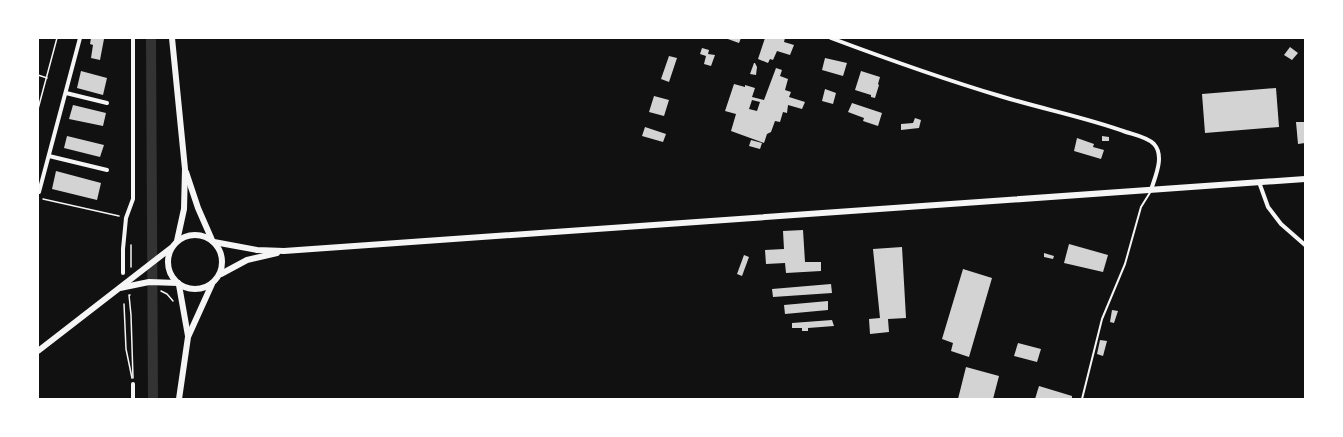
<svg xmlns="http://www.w3.org/2000/svg" width="1343" height="437" font-family="Inter,sans-serif">
<style>
.lines{fill:none;stroke-linecap:round;stroke-linejoin:round}
.canal{stroke:#333;stroke-width:10}
.building{fill:#d3d3d3;fill-rule:evenodd}
.path{stroke:#f5f5f5;stroke-width:1.5}
.service{stroke:#f5f5f5;stroke-width:2}
.minor{stroke:#f5f5f5;stroke-width:4}
.secondary{stroke:#f5f5f5;stroke-width:6}
</style>
<rect width="100%" height="100%" fill="#111"/>
<g class="lines">
<polyline class="canal" points="151,38 153,399"/>
</g>
<g class="building">
<polygon points="91,38 104,39 100,60 91,58 93,45 90,44"/>
<polygon points="725,38 741,38 739,43"/>
<polygon points="765,38 775,39 775,38 785,38 784,42 794,45 790,55 777,51 773,60 770,59 768,63 758,59"/>
<polygon points="1290,47 1298,53 1292,60 1284,55"/>
<polygon points="702,48 709,50 708,54 715,55 711,66 704,64 706,56 700,54"/>
<polygon points="669,56 677,58 669,82 661,79"/>
<polygon points="825,58 847,63 843,76 822,70"/>
<polygon points="754,63 755,63 757,67 756,75 750,74"/>
<path d="M 776,68 L 782,70 L 780,76 L 788,79 L 785,90 L 791,92 L 789,97 L 805,102 L 802,109 L 788,105 L 787,113 L 783,112 L 780,122 L 775,121 L 771,132 L 767,134 L 764,143 L 731,131 L 736,114 L 725,111 L 734,84 L 745,87 L 745,85 L 755,88 L 752,97 L 764,100 ZM 752,100 L 760,102 L 757,111 L 749,109 Z"/>
<polygon points="81,71 107,78 103,95 77,88"/>
<polygon points="861,71 880,77 878,84 879,85 875,98 871,97 871,95 855,90"/>
<polygon points="1276,88 1279,127 1205,133 1202,94"/>
<polygon points="825,89 836,93 833,104 822,101"/>
<polygon points="654,96 669,100 664,116 649,112"/>
<polygon points="852,103 882,113 878,126 863,121 864,118 848,112"/>
<polygon points="73,105 106,113 103,126 69,119"/>
<polygon points="915,118 921,120 919,128 901,130 901,124 913,123"/>
<polygon points="1296,122 1305,122 1305,143 1298,144"/>
<polygon points="645,127 666,134 663,142 642,136"/>
<polygon points="67,136 104,145 100,157 64,148"/>
<polygon points="1102,136 1109,137 1109,141 1102,141"/>
<polygon points="1077,138 1094,144 1093,147 1104,150 1101,159 1074,151"/>
<polygon points="751,140 762,143 760,149 749,146"/>
<polygon points="56,171 101,183 97,200 52,189"/>
<polygon points="803,230 805,262 821,262 821,271 786,273 785,263 766,264 765,250 784,249 783,231"/>
<polygon points="1069,244 1108,255 1103,272 1064,263"/>
<polygon points="902,247 906,318 888,319 889,332 870,334 869,319 880,318 873,249"/>
<polygon points="1044,253 1054,256 1053,259 1044,257"/>
<polygon points="744,255 749,257 742,276 737,274"/>
<polygon points="963,269 992,278 969,357 951,351 953,343 942,339"/>
<polygon points="831,284 832,293 773,297 772,289"/>
<polygon points="828,301 828,310 785,314 784,305"/>
<polygon points="1112,310 1118,311 1114,323 1110,322"/>
<polygon points="832,320 834,326 808,328 808,331 802,331 802,328 792,328 792,323"/>
<polygon points="1100,340 1107,341 1103,356 1097,354"/>
<polygon points="1018,343 1041,349 1037,362 1014,356"/>
<polygon points="966,367 999,376 993,399 958,399"/>
<polygon points="1039,386 1072,396 1072,399 1035,399"/>
</g>
<g class="lines">
<g class="path">
<polyline points="38,75 47,78"/>
<polyline points="38,109 57,38"/>
<polyline points="43,199 119,216"/>
<polyline points="131,267 131,245"/>
<polyline points="161,291 167,294 173,301"/>
<polyline points="130,295 129,295 131,315 133,378"/>
<polyline points="124,304 126,349 132,378"/>
</g>
<polyline class="service" points="1082,399 1102,319 1125,264 1141,207 1151,191"/>
<g class="minor">
<path d="M 831,38 C 887,59 943,79 1000,96 C 1042,109 1085,117 1126,132 C 1135,135 1147,137 1154,144 C 1165,156 1155,177 1151,190"/>
<polyline points="66,93 107,103"/>
<polyline points="49,156 107,170"/>
<polyline points="1259,182 1268,207 1281,224 1305,245"/>
<polyline points="38,191 39,192 80,38"/>
<polyline points="123,273 123,249 126,218 133,199 133,38"/>
<polyline points="133,399 133,384"/>
</g>
<g class="secondary">
<polyline points="172,38 185,169 184,209 177,241"/>
<polyline points="186,172 198,208 212,240"/>
<circle cx="195" cy="262" r="27"/>
<polyline points="214,242 257,250 284,251 1305,179"/>
<polyline points="221,274 247,260 277,253"/>
<polyline points="179,285 188,336"/>
<polyline points="120,288 149,282 178,283"/>
<polyline points="38,351 171,248"/>
<polyline points="179,399 188,337 212,284"/>
</g>
</g>
<rect width="1343" height="437" fill="none" stroke="#ffffff" stroke-width="78"/>
</svg>
